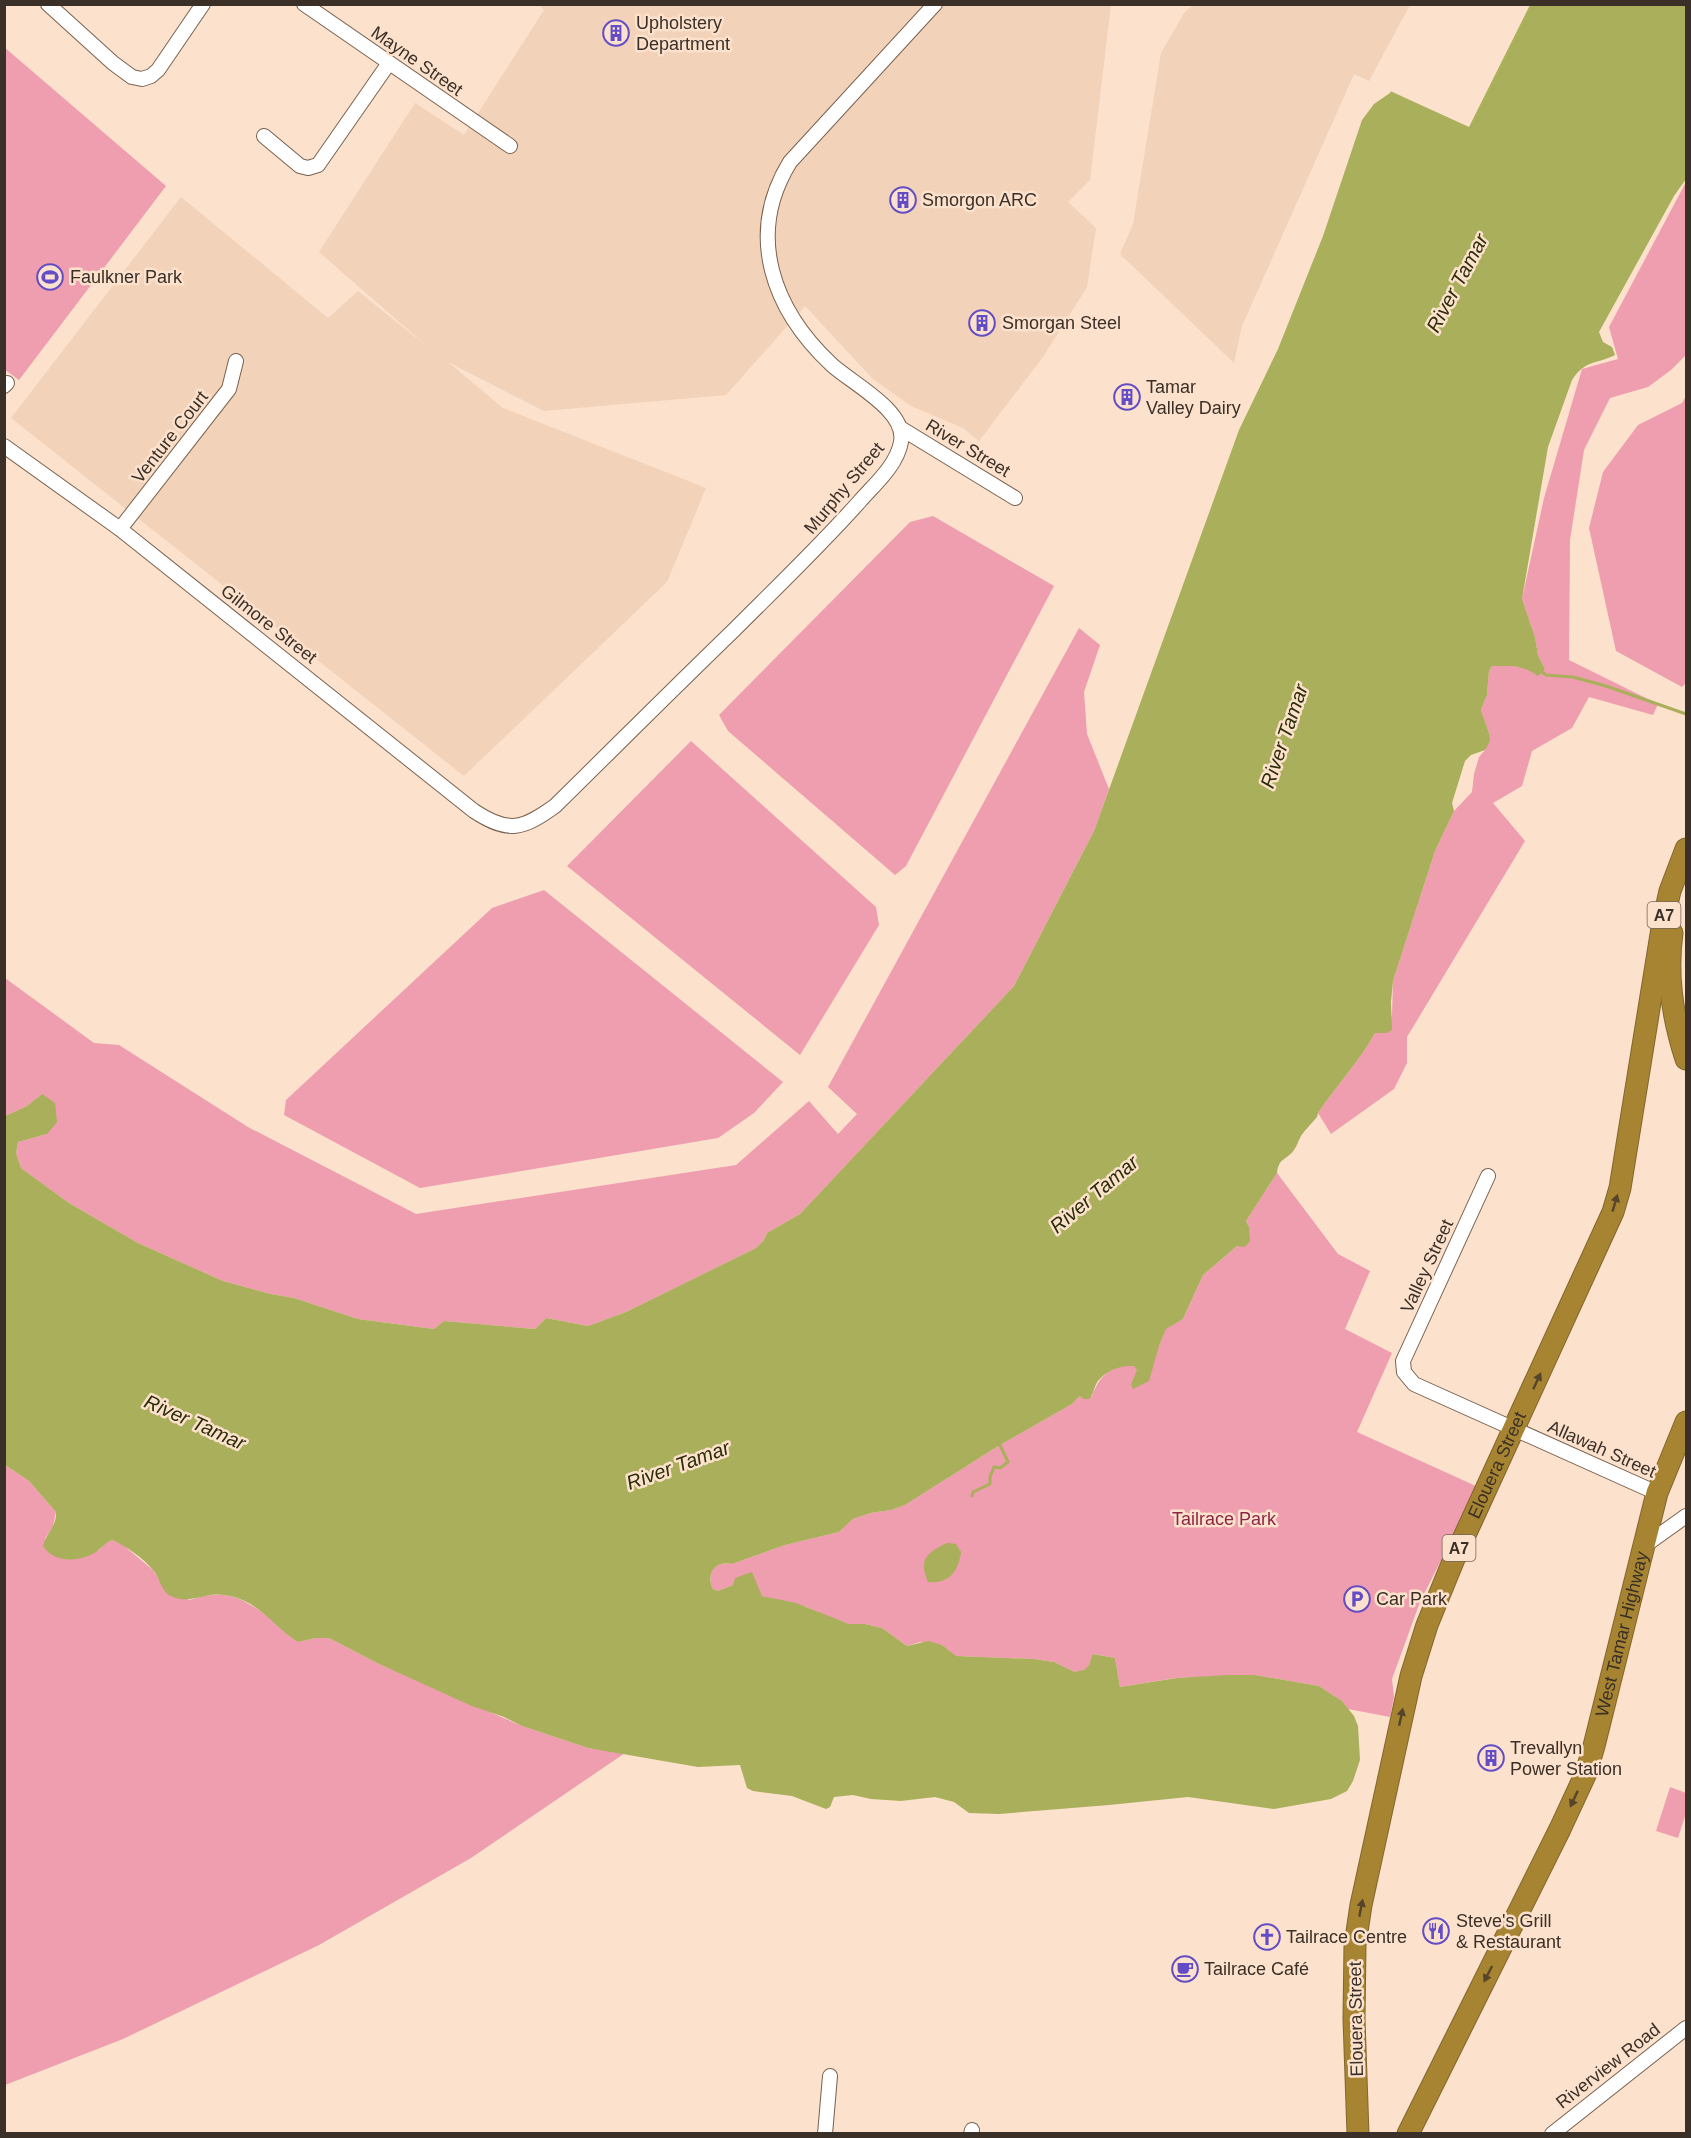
<svg xmlns="http://www.w3.org/2000/svg" width="1691" height="2138" font-family="Arial,sans-serif">
<style>
.built{fill:#f2d2b9}
.green{fill:#ee9eae}
.water{fill:#a9af5a}
.pier{fill:#fce1cc}
.lines{fill:none;stroke-linecap:round;stroke-linejoin:round}
.stream{stroke:#a9af5a;stroke-width:3}
.minor-casing{stroke:#796250;stroke-width:16}
.highway-casing{stroke:#81672e;stroke-width:23}
.minor{stroke:#fff;stroke-width:14}
.highway{stroke:#a68431;stroke-width:21}
.oneway{fill:#56452a}
.labels{text-anchor:middle;stroke-width:5;stroke-linejoin:round;paint-order:stroke}
.shield{fill:#fce1cc;stroke:#756559;stroke-width:1.5}
.shield-label{font-size:16px;font-weight:bold;fill:#3b3028}
.poi-label{font-size:18px;fill:#3b3028;stroke:#fce1cc;text-anchor:start}
.street-label{font-size:18px;fill:#3b3028;stroke:#fce1cc}
.park-label{font-size:18px;fill:#8e2747;stroke:#fce1cc}
.water-label{font-size:20px;font-style:italic;fill:#2c2e09;stroke:#fce1cc}
</style>
<rect width="100%" height="100%" fill="#fce1cc"/>
<g class="built">
<polygon points="539,5 1111,5 1090,180 1068,202 1096,228 1087,287 1043,357 979,441 963,428 911,406 873,379 805,306 726,395 544,411 448,362 503,408 706,488 667,582 464,776 11,418 181,197 328,318 358,291 429,348 319,252 415,103 464,135 544,10"/>
<polygon points="1193,5 1410,5 1369,81 1354,74 1242,326 1234,363 1120,254 1133,224 1161,53 1184,13"/>
</g>
<g class="green">
<polygon points="4,47 166,186 19,380 4,369"/>
<path d="M 1686,182 L 1686,355 L 1671,370 L 1648,387 L 1610,398 L 1584,450 L 1570,540 L 1569,660 L 1658,704 L 1653,715 L 1589,697 L 1572,728 L 1532,751 L 1522,786 L 1493,803 L 1525,841 L 1407,1037 L 1407,1063 L 1394,1089 L 1331,1134 L 1318,1113 C 1336,1086 1359,1062 1375,1033 L 1387,1033 L 1392,1015 L 1393,981 L 1435,851 L 1454,811 L 1472,792 L 1474,774 L 1479,757 L 1485,750 L 1489,733 L 1481,710 L 1487,695 L 1489,671 L 1492,666 L 1513,666 L 1545,669 L 1538,655 L 1535,637 L 1522,599 L 1544,498 L 1582,369 L 1618,359 L 1609,327 Z"/>
<polygon points="1686,396 1686,683 1682,687 1616,651 1589,528 1603,472 1638,425 1682,403"/>
<polygon points="933,516 1054,586 906,866 895,875 728,731 719,715 910,522"/>
<polygon points="1079,628 1100,645 1084,692 1087,734 1109,789 1094,831 1014,986 800,1214 767,1233 764,1240 756,1248 626,1312 588,1326 546,1318 535,1329 444,1321 434,1329 358,1319 294,1298 271,1294 223,1281 138,1243 69,1203 21,1168 16,1153 18,1142 47,1134 42,1094 27,1106 5,1116 5,978 94,1043 119,1045 248,1127 416,1214 736,1165 809,1101 838,1134 857,1114 828,1087"/>
<polygon points="691,741 876,907 879,925 800,1055 567,866"/>
<polygon points="544,890 783,1082 754,1113 718,1138 420,1188 284,1115 286,1100 492,908"/>
<path d="M 1277,1173 L 1338,1254 L 1370,1271 L 1345,1329 L 1392,1353 L 1357,1432 L 1478,1487 L 1420,1602 L 1392,1679 L 1394,1697 L 1390,1717 L 1348,1709 L 1342,1701 L 1319,1686 L 1255,1675 L 1176,1678 L 1120,1687 L 1115,1658 L 1094,1654 L 1089,1665 L 1084,1671 L 1075,1672 L 1054,1662 L 1034,1659 L 955,1656 L 942,1645 L 920,1642 L 907,1646 L 882,1628 L 865,1624 L 849,1624 L 821,1614 L 807,1607 L 762,1596 L 758,1589 L 733,1585 L 718,1591 L 713,1589 C 705,1574 716,1560 732,1564 L 785,1545 L 839,1532 L 853,1519 L 871,1513 L 891,1510 L 905,1505 L 1000,1445 L 1072,1404 L 1080,1396 L 1092,1396 C 1099,1376 1112,1364 1134,1366 L 1138,1370 L 1131,1384 L 1159,1346 L 1166,1328 L 1183,1319 L 1203,1275 L 1237,1246 L 1249,1227 L 1246,1221 Z"/>
<path d="M 5,1465 L 29,1481 L 56,1512 L 53,1526 L 45,1539 L 98,1551 L 106,1543 L 112,1540 L 123,1545 L 153,1570 L 159,1579 L 189,1600 C 197,1598 205,1595 213,1595 C 237,1592 259,1609 276,1624 C 284,1631 289,1637 298,1642 L 316,1638 L 329,1638 L 379,1664 L 522,1726 L 588,1748 L 625,1753 L 471,1858 L 319,1945 L 123,2039 L 5,2085 Z"/>
<polygon points="1670,1787 1686,1793 1686,1813 1678,1838 1656,1831"/>
</g>
<g class="water">
<path d="M 1439,5 L 1686,5 L 1686,179 L 1674,196 L 1599,332 L 1603,342 L 1612,347 L 1615,355 C 1595,365 1586,359 1572,380 L 1548,447 L 1522,599 L 1535,637 L 1538,655 L 1545,669 L 1538,676 C 1520,664 1513,666 1492,666 L 1489,671 L 1487,695 L 1481,710 L 1489,733 L 1490,741 L 1485,750 L 1471,755 L 1465,761 L 1452,803 L 1454,811 L 1435,851 L 1393,981 L 1391,1002 L 1392,1030 L 1387,1033 L 1375,1033 C 1359,1062 1336,1086 1318,1113 L 1317,1117 C 1312,1123 1305,1130 1301,1136 C 1298,1141 1297,1146 1294,1150 C 1286,1161 1279,1157 1277,1173 L 1246,1221 L 1249,1227 L 1250,1241 L 1245,1247 L 1237,1246 L 1203,1275 L 1183,1319 L 1166,1329 L 1159,1346 L 1149,1381 L 1133,1389 L 1131,1384 L 1137,1370 L 1134,1366 C 1120,1365 1107,1370 1098,1381 C 1094,1386 1094,1394 1089,1399 L 1084,1399 L 1080,1396 L 1072,1404 L 1000,1445 L 905,1505 L 891,1510 L 871,1513 L 853,1519 L 839,1532 L 785,1545 L 732,1564 C 716,1560 705,1574 713,1589 L 718,1591 L 733,1585 L 735,1578 L 752,1572 L 762,1596 L 796,1603 L 849,1624 L 865,1624 L 882,1628 L 907,1646 L 928,1641 L 942,1645 L 956,1656 L 1034,1659 L 1054,1662 L 1075,1672 L 1084,1670 L 1089,1665 L 1093,1654 L 1115,1658 L 1120,1687 L 1177,1678 L 1228,1675 L 1255,1675 L 1319,1686 L 1342,1701 L 1354,1716 L 1358,1726 L 1360,1760 L 1353,1781 L 1347,1791 L 1331,1799 L 1274,1809 L 1188,1797 L 1109,1805 L 999,1814 L 969,1813 L 954,1802 L 935,1797 L 901,1801 L 871,1799 L 853,1795 L 834,1797 L 830,1807 L 826,1809 L 792,1796 L 753,1791 L 747,1788 L 740,1765 L 698,1767 L 588,1748 L 522,1726 L 504,1717 L 472,1706 L 379,1664 L 329,1638 L 316,1638 L 298,1642 C 276,1629 261,1604 234,1597 C 227,1595 219,1594 211,1595 C 197,1597 185,1603 171,1596 C 161,1592 160,1577 153,1570 C 143,1558 126,1546 112,1540 C 105,1543 102,1548 96,1552 C 79,1562 55,1564 43,1546 C 46,1534 57,1525 56,1512 L 29,1481 L 5,1465 L 5,1116 L 27,1106 L 42,1094 L 55,1103 L 57,1122 L 47,1134 L 18,1142 L 16,1153 L 21,1168 L 69,1203 L 138,1243 L 223,1281 L 271,1294 L 294,1298 L 358,1319 L 434,1329 L 444,1321 L 535,1329 L 546,1318 L 588,1326 L 626,1312 L 756,1248 L 764,1240 L 767,1233 L 800,1214 L 1014,986 L 1094,831 L 1239,430 L 1278,349 L 1323,236 L 1362,120 L 1374,104 L 1390,93 Z"/>
<path d="M 947,1543 L 956,1544 L 961,1552 C 958,1572 949,1584 928,1582 C 918,1559 927,1553 947,1543 Z"/>
</g>
<polygon class="pier" points="1435,4 1530,5 1469,127 1388,90"/>
<g class="lines">
<g class="stream">
<polyline points="1542,672 1546,675 1573,677 1606,686 1686,714"/>
<polyline points="972,1496 973,1492 990,1484 990,1477 994,1467 1000,1468 1008,1462 1000,1445"/>
</g>
<g class="minor-casing">
<g id="minor">
<polyline points="48,4 113,63 132,77 142,79 151,76 158,70 203,4"/>
<polyline points="304,4 510,146"/>
<polyline points="264,136 300,166 308,168 318,165 389,63"/>
<polyline points="4,386 7,383"/>
<polyline points="902,429 1015,498"/>
<path d="M 4,446 L 120,529 L 474,811 C 509,834 523,829 555,806 C 614,748 673,689 733,631 C 776,588 820,546 860,501 C 875,484 897,465 901,442 C 907,411 853,384 832,365 C 773,310 745,235 790,162 L 935,4"/>
<polyline points="120,529 229,389 236,361"/>
<polyline points="1488,1176 1403,1361 1404,1372 1414,1384 1657,1493"/>
<polyline points="1644,1546 1686,1516"/>
<polyline points="825,2134 830,2076"/>
<polyline points="971,2134 972,2130"/>
<polyline points="1552,2134 1686,2028"/>
</g>
</g>
<g class="highway-casing">
<g id="highway">
<path d="M 1672,933 C 1666,976 1673,1019 1686,1059"/>
<path id="s1" d="M 1358,2134 L 1354,2019 L 1355,1945 L 1361,1905 L 1411,1676 L 1427,1625 L 1454,1559 L 1613,1212 L 1620,1188 L 1663,922 L 1670,891 L 1686,849"/>
<path id="s2" d="M 1408,2134 L 1560,1829 L 1586,1773 L 1594,1746 L 1657,1493 L 1686,1422"/>
</g>
</g>
<use href="#minor" class="minor"/>
<use href="#highway" class="highway"/>
</g>
<defs><path id="oneway-solid" d="M-6-.8H1V-3.2L6.5 0L1 3.2V.8H-6Z" transform="scale(1.5)"/></defs>
<g class="oneway">
<use href="#oneway-solid" transform="translate(1615 1203) rotate(-74)"/>
<use href="#oneway-solid" transform="translate(1537 1381) rotate(-65)"/>
<use href="#oneway-solid" transform="translate(1401 1717) rotate(-78)"/>
<use href="#oneway-solid" transform="translate(1574 1799) rotate(115)"/>
<use href="#oneway-solid" transform="translate(1361 1908) rotate(-79)"/>
<use href="#oneway-solid" transform="translate(1488 1974) rotate(117)"/>
</g>
<defs>
<g id="building-ring" transform="scale(1.35)"><circle r="9.5" fill="#fce1cc" stroke="#634dc6" stroke-width="1.5"/><path d="M-4-6H4V6H1V3H-1V6H-4ZM-2.5-4.3h1.7v1.8h-1.7ZM.8-4.3h1.7v1.8H.8ZM-2.5-1h1.7V.8h-1.7ZM.8-1h1.7V.8H.8Z" fill="#634dc6"/></g>
<g id="stadium-ring" transform="scale(1.35)"><circle r="9.5" fill="#fce1cc" stroke="#634dc6" stroke-width="1.5"/><path d="M0-5a6.5 5 0 1 0 0 10a6.5 5 0 1 0 0-10ZM-3.5-1.8h7v3.6h-7Z" fill="#634dc6"/></g>
<g id="parking-ring" transform="scale(1.35)"><circle r="9.5" fill="#fce1cc" stroke="#634dc6" stroke-width="1.5"/><path d="M-3.5-5.5H1a3.5 3.5 0 0 1 0 7H-1V5.5H-3.5ZM-1-3.4V-.6H.8a1.4 1.4 0 0 0 0-2.8Z" fill="#634dc6"/></g>
<g id="restaurant-ring" transform="scale(1.35)"><circle r="9.5" fill="#fce1cc" stroke="#634dc6" stroke-width="1.5"/><path d="M-5-6h1v4h1v-4h1v4h1v-4h1v5L-1.5 .5V6h-2V.5L-5-1ZM5-6V6H3V1.5H1.5Q1.5-4 5-6Z" fill="#634dc6"/></g>
<g id="church-ring" transform="scale(1.35)"><circle r="9.5" fill="#fce1cc" stroke="#634dc6" stroke-width="1.5"/><path d="M-1.2-6h2.4v3.5h3.3v2.4h-3.3V6h-2.4V-.1h-3.3v-2.4h3.3Z" fill="#634dc6"/></g>
<g id="cafe-ring" transform="scale(1.35)"><circle r="9.5" fill="#fce1cc" stroke="#634dc6" stroke-width="1.5"/><path d="M-5.5-4.5H6V0H3Q3 3.5 0 3.5H-2.5Q-5.5 3.5-5.5 0ZM3-3.2v2h1.7v-2ZM-6 4.5H4V6H-6Z" fill="#634dc6"/></g>
</defs>
<g fill-rule="evenodd">
<use href="#building-ring" x="616" y="33"/>
<use href="#building-ring" x="903" y="200"/>
<use href="#stadium-ring" x="50" y="277"/>
<use href="#building-ring" x="982" y="323"/>
<use href="#building-ring" x="1127" y="397"/>
<use href="#parking-ring" x="1357" y="1599"/>
<use href="#building-ring" x="1491" y="1758"/>
<use href="#restaurant-ring" x="1436" y="1931"/>
<use href="#church-ring" x="1267" y="1937"/>
<use href="#cafe-ring" x="1185" y="1969"/>
</g>
<g class="labels">
<g class="shield">
<rect x="1647.5" y="902" width="33" height="26" rx="4.5"/>
<rect x="1442.5" y="1535" width="33" height="26" rx="4.5"/>
</g>
<g class="shield-label">
<text x="1664" y="921">A7</text>
<text x="1459" y="1554">A7</text>
</g>
<g class="poi-label">
<text x="636" y="29">Upholstery<tspan x="636" dy="21">Department</tspan></text>
<text x="922" y="206">Smorgon ARC</text>
<text x="70" y="283">Faulkner Park</text>
<text x="1002" y="329">Smorgan Steel</text>
<text x="1146" y="393">Tamar<tspan x="1146" dy="21">Valley Dairy</tspan></text>
<text x="1376" y="1605">Car Park</text>
<text x="1510" y="1754">Trevallyn<tspan x="1510" dy="21">Power Station</tspan></text>
<text x="1456" y="1927">Steve's Grill<tspan x="1456" dy="21">&amp; Restaurant</tspan></text>
<text x="1286" y="1943">Tailrace Centre</text>
<text x="1204" y="1975">Tailrace Café</text>
</g>
<g class="street-label">
<text transform="translate(417 61) rotate(35)" y="6">Mayne Street</text>
<text transform="translate(170 437) rotate(-52)" y="6">Venture Court</text>
<text transform="translate(968 448) rotate(31)" y="6">River Street</text>
<text transform="translate(844 488) rotate(-50)" y="6">Murphy Street</text>
<text transform="translate(269 624) rotate(38)" y="6">Gilmore Street</text>
<text transform="translate(1427 1266) rotate(-65)" y="6">Valley Street</text>
<text transform="translate(1602 1449) rotate(24)" y="6">Allawah Street</text>
<text dy="6" stroke="none"><textPath href="#s1" startOffset="692">Elouera Street</textPath></text>
<text dy="6" stroke="none"><textPath href="#s2" startOffset="546">West Tamar Highway</textPath></text>
<text transform="translate(1356 2019) rotate(-91)" y="6">Elouera Street</text>
<text transform="translate(1608 2066) rotate(-38)" y="6">Riverview Road</text>
</g>
<g class="park-label">
<text x="1224" y="1525">Tailrace Park</text>
</g>
<g class="water-label">
<text transform="translate(1457 283) rotate(-62)" y="7">River Tamar</text>
<text transform="translate(1284 736) rotate(-71)" y="7">River Tamar</text>
<text transform="translate(1094 1194) rotate(-40)" y="7">River Tamar</text>
<text transform="translate(195 1422) rotate(24)" y="7">River Tamar</text>
<text transform="translate(678 1465) rotate(-20)" y="7">River Tamar</text>
</g>
</g>
<rect width="1691" height="2138" fill="none" stroke="#3b3028" stroke-width="12"/>
</svg>
